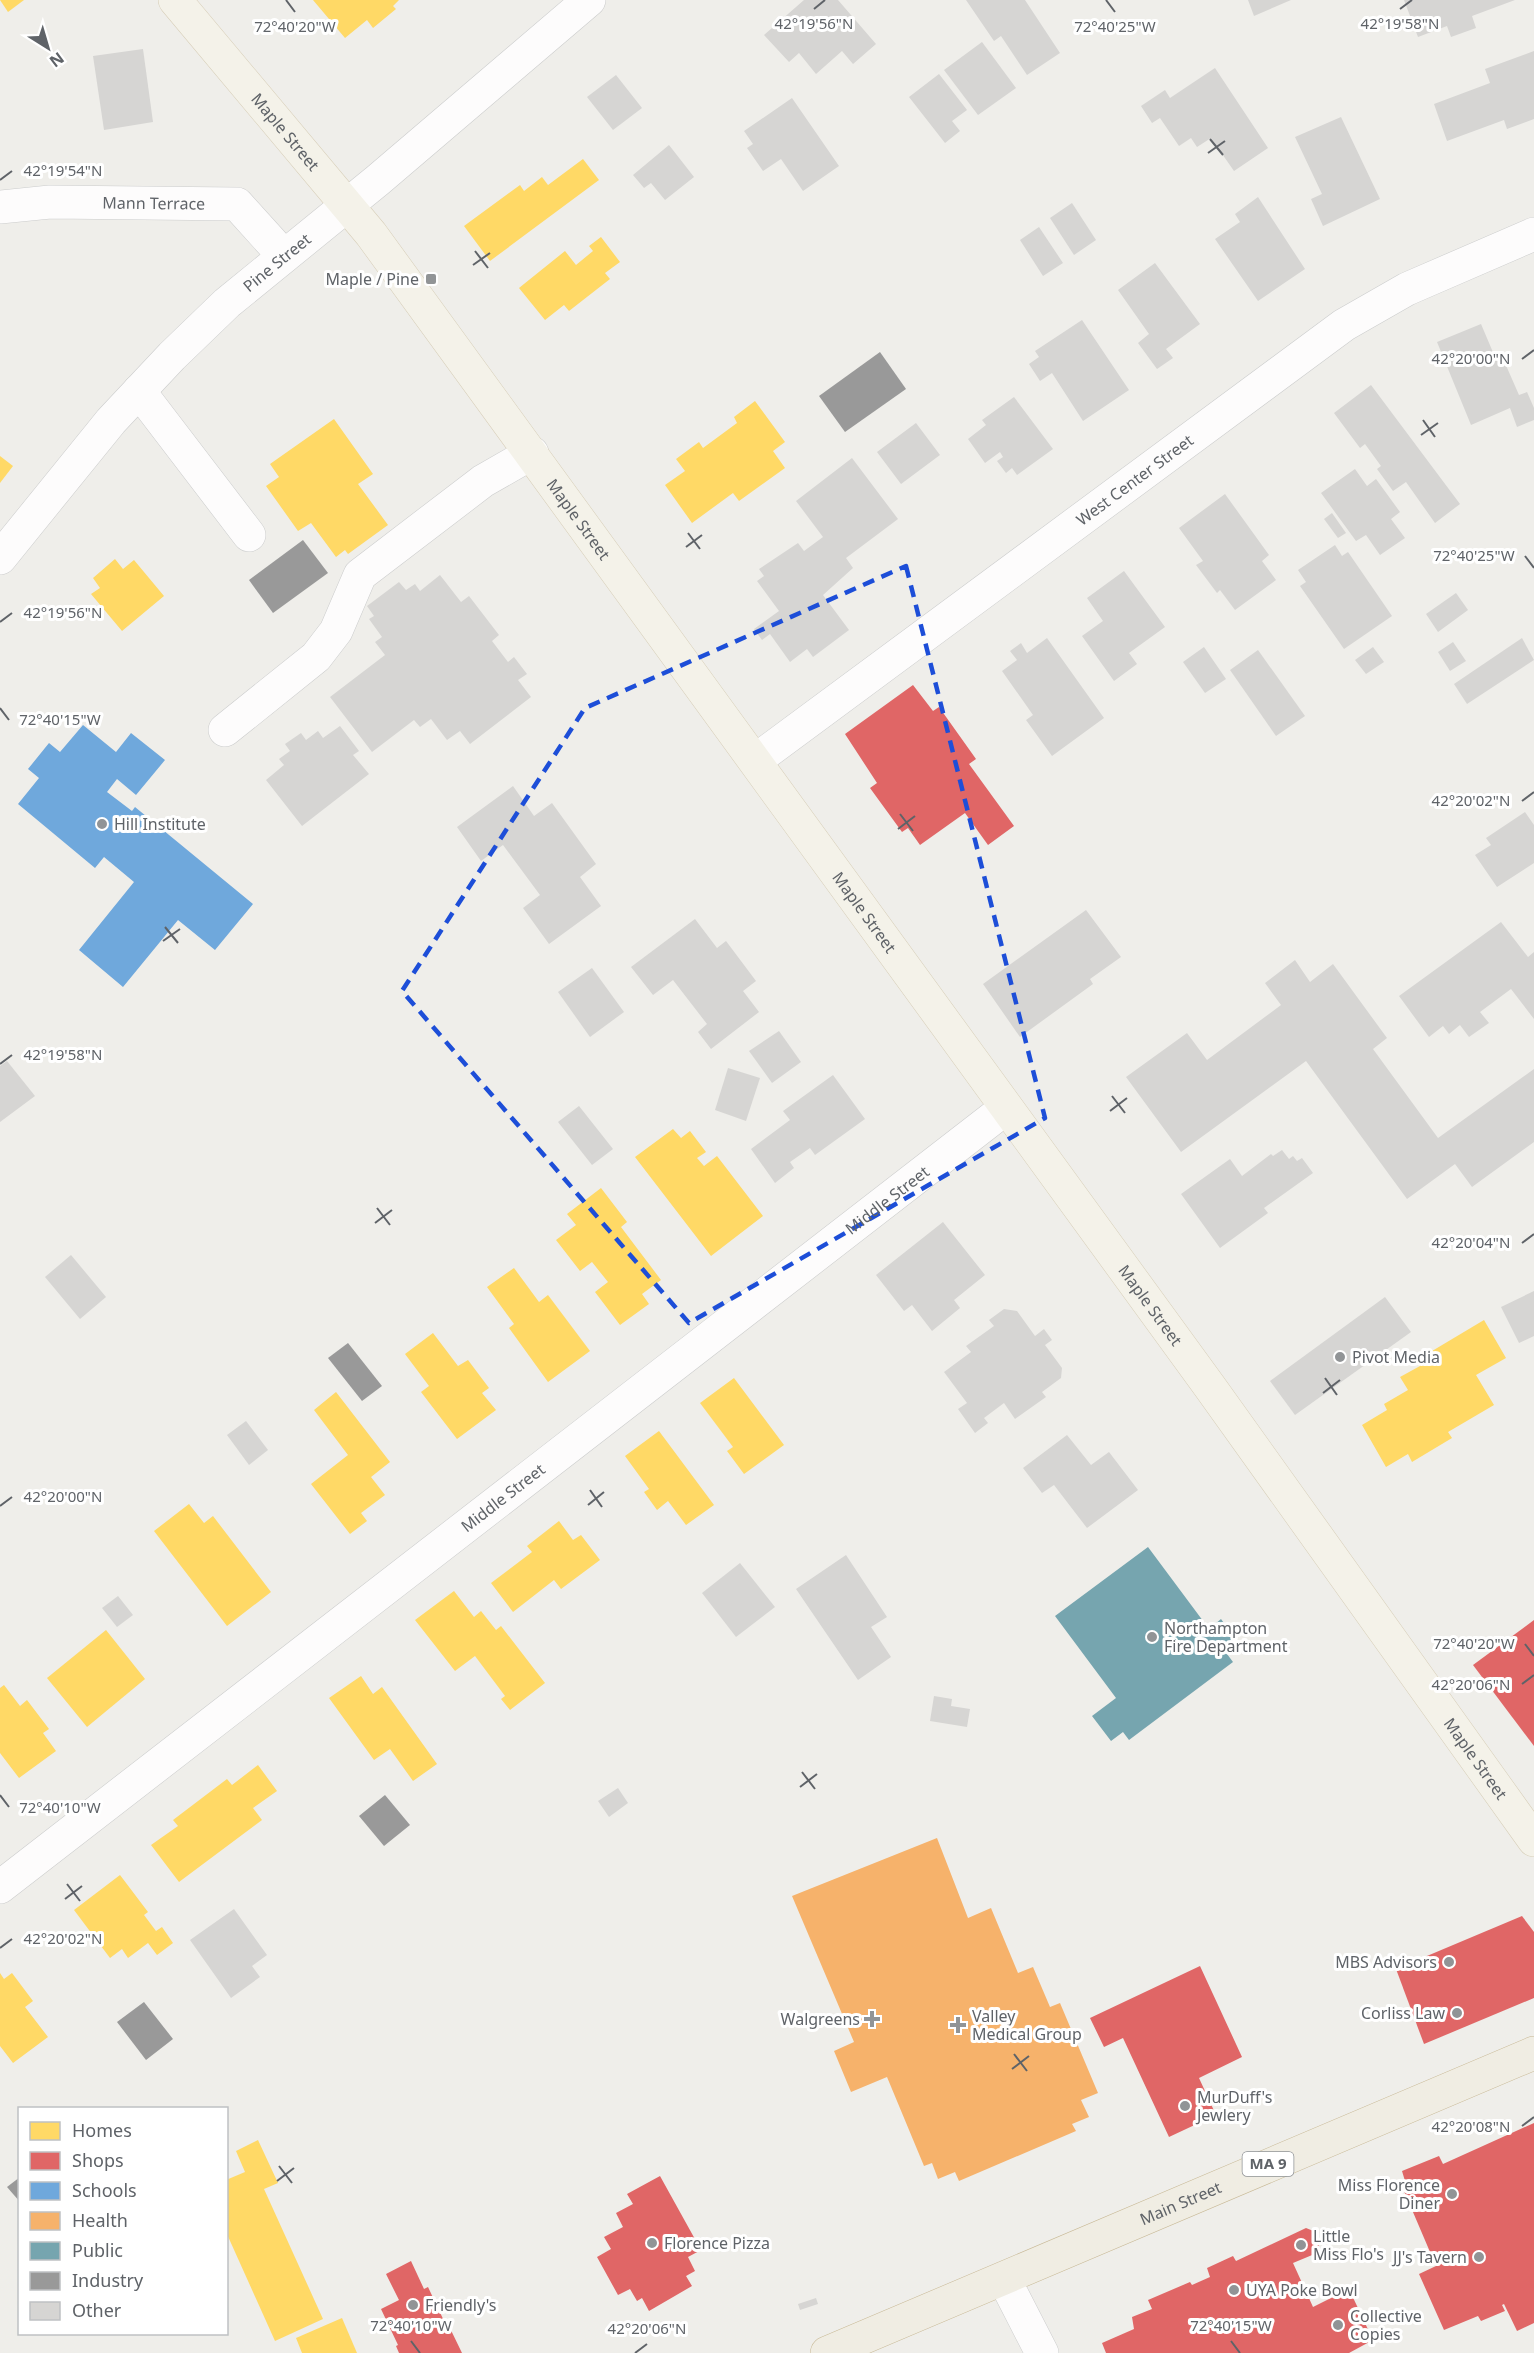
<svg xmlns="http://www.w3.org/2000/svg" width="1534" height="2353" font-family="'Noto Sans',sans-serif">
<style>
.homes{fill:#ffd966}
.shops{fill:#e06666}
.schools{fill:#6fa8dc}
.health{fill:#f6b26b}
.public{fill:#76a5af}
.industry{fill:#999}
.building{fill:#d6d5d3}
.lines{fill:none;stroke-linecap:round;stroke-linejoin:round}
.minor-casing{stroke:#cbcccc;stroke-width:34}
.major-casing{stroke:#d7ceb8;stroke-width:34}
.highway-casing{stroke:#c8b996;stroke-width:34}
.minor{stroke:#fdfcfc;stroke-width:33}
.major{stroke:#f4f2e9;stroke-width:33}
.highway{stroke:#f0ede3;stroke-width:33}
.marked{fill:none;stroke:#1d4ed8;stroke-width:4.5;stroke-dasharray:12 8;stroke-linejoin:round}
.ticks{fill:none;stroke:#5f6368;stroke-width:2}
.poi-dot{fill:#919496;stroke:#fff;stroke-width:2}
.labels{text-anchor:middle;stroke-width:6;stroke-linejoin:round;paint-order:stroke}
.shield{fill:#fff;stroke:#8f9295;stroke-width:1.5}
.shield-label{font-size:15px;font-weight:bold;fill:#5f6368}
.street-label{font-size:16px;fill:#5f6368;stroke:#fff}
.poi-label{font-size:16px;fill:#5f6368;stroke:#fff;text-anchor:start}
.ticks-label{font-size:15px;text-anchor:middle;fill:#5f6368;stroke:#fff;stroke-width:6;stroke-linejoin:round;paint-order:stroke}
</style>
<rect width="100%" height="100%" fill="#efeeea"/>
<g class="homes">
<polygon points="0,0 24,0 8,12"/>
<polygon points="313,0 399,0 393,6 396,9 373,28 367,20 345,38"/>
<polygon points="583,159 599,180 490,261 464,226 520,185 524,191 542,177 548,185"/>
<polygon points="601,237 620,262 605,273 610,279 569,311 564,305 545,320 519,288 565,251 576,265 593,251 589,246"/>
<polygon points="755,401 785,442 773,451 785,468 739,501 733,493 692,523 665,485 685,471 676,459 699,442 703,448 737,423 734,417"/>
<polygon points="334,419 373,474 358,484 388,525 348,554 345,550 336,557 311,523 298,531 266,486 279,477 270,464"/>
<polygon points="0,456 13,466 0,483"/>
<polygon points="115,559 123,569 134,560 164,596 122,631 91,594 100,588 93,578"/>
<polygon points="673,1129 681,1138 690,1131 706,1152 697,1158 704,1166 717,1156 763,1216 711,1256 635,1157"/>
<polygon points="601,1188 627,1222 621,1227 661,1280 642,1294 649,1304 620,1325 595,1292 608,1282 592,1262 580,1271 556,1240 576,1225 567,1214"/>
<polygon points="514,1268 539,1302 548,1295 590,1351 548,1382 509,1328 514,1324 487,1287"/>
<polygon points="1484,1320 1506,1358 1476,1375 1494,1405 1448,1432 1452,1438 1412,1462 1408,1454 1386,1467 1362,1425 1387,1410 1384,1404 1408,1390 1400,1377 1420,1366 1417,1360"/>
<polygon points="433,1333 458,1366 468,1360 489,1388 482,1393 496,1410 457,1439 421,1392 429,1386 405,1354"/>
<polygon points="734,1378 784,1445 744,1474 727,1451 733,1447 700,1403"/>
<polygon points="336,1392 390,1462 371,1477 385,1495 361,1513 367,1521 350,1534 311,1484 348,1455 314,1410"/>
<polygon points="659,1431 714,1505 686,1525 668,1501 657,1510 644,1492 649,1489 625,1456"/>
<polygon points="189,1504 204,1523 213,1516 271,1592 227,1626 154,1531"/>
<polygon points="559,1521 573,1540 581,1535 600,1560 561,1589 554,1580 513,1612 491,1583 532,1552 527,1546"/>
<polygon points="454,1591 474,1617 481,1611 496,1630 501,1626 545,1683 510,1710 501,1699 505,1696 475,1656 455,1671 415,1620"/>
<polygon points="106,1630 145,1679 87,1727 47,1678"/>
<polygon points="361,1676 373,1694 382,1687 437,1764 413,1781 390,1749 374,1760 329,1698"/>
<polygon points="4,1685 20,1706 27,1700 49,1729 43,1733 56,1751 19,1778 0,1753 0,1688"/>
<polygon points="258,1765 277,1791 253,1808 262,1820 179,1882 151,1845 178,1826 173,1820 227,1779 232,1785"/>
<polygon points="120,1875 148,1912 144,1915 156,1931 162,1927 173,1943 157,1955 148,1943 128,1958 122,1949 110,1958 74,1910"/>
<polygon points="0,1973 4,1979 12,1973 33,2001 25,2007 48,2037 13,2063 0,2046"/>
<polygon points="258,2140 278,2183 264,2189 323,2319 275,2341 226,2232 226,2180 245,2172 236,2151"/>
<polygon points="342,2318 357,2353 302,2353 296,2338"/>
</g>
<g class="shops">
<polygon points="913,685 933,711 939,707 976,759 969,764 1014,826 988,845 965,813 920,845 908,828 902,832 870,788 877,783 845,734"/>
<polygon points="1534,1620 1534,1746 1473,1665"/>
<polygon points="1522,1916 1534,1932 1534,1998 1424,2044 1396,1969"/>
<polygon points="1200,1966 1242,2057 1199,2078 1216,2115 1169,2137 1123,2038 1104,2047 1090,2018"/>
<polygon points="1534,2123 1534,2323 1517,2331 1504,2304 1502,2305 1505,2311 1481,2321 1478,2316 1444,2330 1419,2274 1436,2266 1401,2184 1405,2181 1402,2171 1439,2156 1443,2164"/>
<polygon points="660,2176 701,2250 688,2257 695,2271 686,2276 692,2286 649,2311 642,2298 637,2301 630,2289 618,2295 597,2257 611,2249 604,2237 623,2227 616,2213 633,2204 627,2194"/>
<polygon points="1306,2228 1316,2232 1320,2241 1317,2253 1293,2263 1313,2307 1349,2289 1373,2340 1349,2353 1106,2353 1102,2343 1134,2329 1132,2317 1152,2309 1148,2300 1190,2282 1192,2285 1210,2277 1207,2268 1233,2256 1236,2261"/>
<polygon points="411,2261 424,2289 428,2287 445,2323 447,2322 462,2353 399,2353 396,2346 398,2345 381,2309 399,2300 386,2274"/>
</g>
<polygon class="schools" points="83,725 116,752 131,733 165,760 136,795 117,779 107,792 132,811 135,807 253,904 215,950 178,920 123,987 79,950 134,882 104,857 95,868 18,804 39,778 28,769 49,743 60,752"/>
<polygon class="health" points="937,1838 968,1918 991,1908 1018,1973 1033,1967 1050,2007 1060,2003 1098,2093 1081,2100 1089,2117 1072,2124 1076,2131 959,2181 955,2172 938,2179 932,2163 924,2166 887,2077 851,2092 834,2051 854,2042 792,1896"/>
<polygon class="public" points="1148,1547 1209,1629 1221,1619 1240,1645 1227,1654 1233,1662 1129,1740 1123,1732 1111,1741 1092,1716 1116,1698 1055,1616"/>
<g class="industry">
<polygon points="880,352 906,389 845,432 819,396"/>
<polygon points="303,540 328,573 273,613 249,580"/>
<polygon points="348,1343 382,1386 362,1401 328,1358"/>
<polygon points="385,1795 410,1825 384,1846 359,1816"/>
<polygon points="144,2002 173,2039 146,2060 117,2022"/>
<polygon points="20,2177 20,2202 7,2187"/>
</g>
<g class="building">
<polygon points="804,0 838,0 876,44 853,64 842,51 816,74 799,53 789,62 764,35"/>
<polygon points="966,0 1025,0 1060,53 1027,75 1001,36 994,41"/>
<polygon points="1248,0 1291,0 1254,16"/>
<polygon points="1404,0 1515,0 1472,16 1476,28 1451,37 1447,26 1418,37"/>
<polygon points="982,42 1016,88 978,115 944,70"/>
<polygon points="143,49 153,122 104,130 93,56"/>
<polygon points="1534,51 1534,119 1507,129 1504,120 1447,141 1434,104 1490,83 1485,69"/>
<polygon points="1215,68 1268,148 1234,171 1211,138 1197,147 1191,138 1179,146 1160,118 1152,123 1141,106 1165,90 1170,98"/>
<polygon points="939,74 967,110 952,121 960,131 945,143 909,97"/>
<polygon points="616,75 642,108 613,130 587,97"/>
<polygon points="792,98 839,166 803,191 781,159 763,171 747,148 753,144 744,131"/>
<polygon points="1341,117 1380,199 1323,226 1311,199 1322,194 1295,137"/>
<polygon points="669,145 694,177 665,200 651,183 644,188 633,175"/>
<polygon points="1258,197 1305,269 1258,301 1215,239 1240,222 1235,214"/>
<polygon points="1072,203 1096,240 1074,255 1050,218"/>
<polygon points="1039,227 1063,263 1043,276 1020,240"/>
<polygon points="1155,263 1200,324 1166,349 1173,358 1157,369 1138,343 1149,334 1118,290"/>
<polygon points="1082,320 1129,390 1083,421 1052,373 1040,381 1029,364 1039,357 1035,351"/>
<polygon points="1481,324 1495,357 1501,354 1519,395 1527,392 1534,408 1534,420 1517,427 1510,408 1471,425 1437,342"/>
<polygon points="1371,385 1460,504 1435,523 1406,482 1393,491 1377,469 1381,466 1365,444 1360,448 1334,413"/>
<polygon points="1014,397 1053,449 1017,475 1012,468 1006,473 997,461 1003,457 1000,452 985,463 968,439 986,425 982,420"/>
<polygon points="916,423 940,455 901,484 877,452"/>
<polygon points="852,458 898,519 846,558 853,568 823,595 849,630 813,657 807,649 790,662 770,634 762,640 754,629 779,611 757,581 764,576 759,569 798,543 804,551 823,537 796,501"/>
<polygon points="1355,469 1367,486 1376,479 1400,512 1391,519 1405,538 1380,555 1366,535 1356,541 1321,493"/>
<polygon points="1225,494 1269,555 1262,561 1276,580 1235,610 1220,590 1217,593 1196,565 1203,561 1179,528"/>
<polygon points="1332,513 1346,533 1338,538 1324,519"/>
<polygon points="1335,545 1342,556 1348,552 1392,616 1344,649 1300,586 1306,582 1298,570"/>
<polygon points="1124,571 1165,627 1129,653 1137,664 1114,681 1082,636 1103,621 1087,598"/>
<polygon points="440,575 461,602 469,596 499,635 492,641 508,662 514,657 527,674 518,680 531,697 470,744 460,731 447,740 431,719 420,727 414,720 372,752 330,697 385,655 375,642 382,637 369,619 374,616 367,606 399,582 406,590 415,584 420,591"/>
<polygon points="1456,593 1468,610 1438,632 1426,614"/>
<polygon points="1047,638 1104,718 1052,756 1026,720 1033,715 1002,671 1017,660 1010,651 1021,643 1027,653"/>
<polygon points="1522,638 1534,660 1467,704 1454,684"/>
<polygon points="1453,642 1466,661 1450,671 1438,652"/>
<polygon points="1204,647 1226,679 1205,693 1183,662"/>
<polygon points="1373,647 1384,662 1366,674 1355,660"/>
<polygon points="1258,650 1305,716 1276,736 1230,670"/>
<polygon points="340,726 359,751 353,755 369,774 302,826 266,780 284,765 279,759 290,751 285,744 301,733 306,740 318,731 323,738"/>
<polygon points="513,786 534,816 552,803 596,864 580,877 601,906 549,944 523,908 540,895 503,845 481,861 457,827"/>
<polygon points="1525,812 1534,825 1534,863 1497,887 1475,855 1491,845 1486,838"/>
<polygon points="1086,910 1121,957 1090,979 1093,984 1020,1037 983,984"/>
<polygon points="695,919 717,948 726,941 756,981 743,991 759,1012 711,1049 698,1032 707,1024 673,980 653,995 631,967"/>
<polygon points="1501,922 1528,957 1534,952 1534,1019 1511,989 1480,1012 1489,1023 1469,1037 1460,1025 1449,1034 1443,1026 1429,1037 1399,996"/>
<polygon points="1295,960 1310,982 1333,964 1387,1038 1373,1049 1438,1138 1534,1069 1534,1142 1472,1187 1455,1164 1407,1199 1306,1061 1181,1152 1126,1077 1187,1033 1207,1060 1281,1005 1265,983"/>
<polygon points="592,968 624,1012 590,1037 558,992"/>
<polygon points="779,1031 801,1062 772,1083 749,1051"/>
<polygon points="7,1061 35,1096 0,1122 0,1066"/>
<polygon points="728,1068 760,1078 746,1121 715,1110"/>
<polygon points="833,1075 865,1119 815,1155 810,1148 790,1162 794,1168 775,1183 751,1149 790,1120 783,1111"/>
<polygon points="579,1106 613,1149 592,1165 558,1122"/>
<polygon points="1282,1150 1289,1159 1293,1156 1297,1161 1302,1158 1313,1173 1264,1208 1268,1213 1220,1248 1181,1194 1230,1159 1242,1176 1271,1154 1273,1156"/>
<polygon points="943,1222 985,1275 954,1300 960,1308 932,1331 912,1305 904,1311 876,1275"/>
<polygon points="71,1255 106,1297 80,1319 45,1277"/>
<polygon points="1534,1291 1534,1336 1519,1343 1501,1307"/>
<polygon points="1385,1297 1411,1332 1295,1415 1270,1381"/>
<polygon points="1004,1309 1017,1311 1035,1336 1044,1329 1052,1340 1045,1345 1062,1368 1061,1378 1042,1392 1046,1397 1015,1419 1004,1403 984,1418 988,1423 975,1433 958,1409 967,1403 944,1372 971,1352 966,1346 994,1326 989,1320"/>
<polygon points="246,1421 268,1450 249,1465 227,1435"/>
<polygon points="1067,1435 1091,1465 1109,1452 1138,1490 1087,1528 1054,1485 1042,1493 1023,1468"/>
<polygon points="846,1555 887,1617 871,1627 891,1657 858,1680 796,1589"/>
<polygon points="740,1563 775,1607 736,1637 702,1593"/>
<polygon points="118,1596 133,1615 117,1627 102,1608"/>
<polygon points="934,1696 952,1699 951,1706 970,1709 967,1727 930,1721"/>
<polygon points="618,1788 628,1803 609,1817 598,1801"/>
<polygon points="234,1909 267,1955 252,1966 260,1977 231,1998 190,1940"/>
<polygon points="816,2298 818,2304 800,2310 798,2304"/>
</g>
<g class="lines">
<g class="minor-casing">
<g id="minor">
<path id="s1" d="M 0,207 L 50,202 L 237,204 L 284,256"/>
<polyline points="139,391 249,535"/>
<path id="s2" d="M 0,558 L 111,421 L 172,356 L 227,303 L 378,180 L 589,0"/>
<polyline points="225,730 316,657 336,631 360,575 483,481 532,453"/>
<path id="s3" d="M 756,760 L 1344,325 L 1407,289 L 1534,234"/>
<path id="s4" d="M 0,1887 L 1006,1108"/>
<polyline points="1004,2279 1042,2353"/>
</g>
</g>
<g class="major-casing">
<g id="major">
<path id="s5" d="M 175,0 L 371,234 L 1210,1387 L 1534,1840"/>
</g>
</g>
<g class="highway-casing">
<g id="highway">
<path id="s6" d="M 827,2353 L 1534,2053"/>
</g>
</g>
<use href="#minor" class="minor"/>
<use href="#major" class="major"/>
<use href="#highway" class="highway"/>
</g>
<path class="marked" d="M 906,566 L 1045,1118 L 689,1323 L 402,991 L 585,708 Z"/>
<path class="ticks" d="M 286,0 L 295,12M 1106,0 L 1115,12M 814,9 L 825,0M 1400,9 L 1412,0M 1210,139 L 1223,155M 1208,153 L 1225,141M 0,180 L 12,171M 475,251 L 488,268M 473,265 L 490,253M 1522,359 L 1534,350M 1423,420 L 1435,437M 1421,435 L 1438,423M 688,533 L 700,549M 686,547 L 702,535M 1525,556 L 1534,568M 0,622 L 12,613M 0,708 L 9,720M 1522,801 L 1534,792M 900,814 L 913,831M 898,829 L 915,816M 165,927 L 178,943M 163,941 L 180,929M 0,1064 L 12,1055M 1112,1096 L 1125,1113M 1110,1111 L 1127,1098M 377,1208 L 390,1225M 375,1223 L 392,1210M 1522,1243 L 1534,1234M 1325,1378 L 1337,1395M 1323,1393 L 1340,1380M 590,1490 L 602,1507M 588,1505 L 604,1492M 0,1506 L 12,1497M 1525,1644 L 1534,1656M 1522,1684 L 1534,1675M 802,1772 L 815,1789M 800,1787 L 817,1774M 0,1795 L 9,1807M 67,1884 L 80,1901M 65,1899 L 82,1886M 0,1948 L 12,1939M 1014,2054 L 1027,2071M 1012,2069 L 1029,2056M 1522,2126 L 1534,2117M 279,2166 L 292,2183M 277,2181 L 294,2168M 411,2341 L 420,2353M 1231,2341 L 1240,2353M 635,2353 L 647,2344"/>
<g class="poi-dot">
<rect x="425" y="273" width="12" height="12" rx="3"/>
<circle cx="102" cy="824" r="6"/>
<circle cx="1340" cy="1357" r="6"/>
<circle cx="1152" cy="1637" r="6"/>
<circle cx="1449" cy="1962" r="6"/>
<circle cx="1457" cy="2013" r="6"/>
<path d="M869 2010h6v6h6v6h-6v6h-6v-6h-6v-6h6z"/>
<path d="M955 2016h6v6h6v6h-6v6h-6v-6h-6v-6h6z"/>
<circle cx="1185" cy="2106" r="6"/>
<circle cx="1452" cy="2194" r="6"/>
<circle cx="652" cy="2243" r="6"/>
<circle cx="1301" cy="2245" r="6"/>
<circle cx="1479" cy="2257" r="6"/>
<circle cx="1234" cy="2290" r="6"/>
<circle cx="413" cy="2305" r="6"/>
<circle cx="1338" cy="2325" r="6"/>
</g>
<g class="labels">
<rect class="shield" x="1242.5" y="2152" width="51" height="24" rx="4.5"/>
<g class="shield-label">
<text x="1268" y="2169">MA 9</text>
</g>
<g class="street-label">
<text dy="6" stroke="none"><textPath href="#s5" startOffset="172">Maple Street</textPath></text>
<text dy="6" stroke="none"><textPath href="#s1" startOffset="154">Mann Terrace</textPath></text>
<text dy="6" stroke="none"><textPath href="#s2" startOffset="406">Pine Street</textPath></text>
<text dy="6" stroke="none"><textPath href="#s3" startOffset="471">West Center Street</textPath></text>
<text dy="6" stroke="none"><textPath href="#s5" startOffset="658">Maple Street</textPath></text>
<text dy="6" stroke="none"><textPath href="#s5" startOffset="1144">Maple Street</textPath></text>
<text dy="6" stroke="none"><textPath href="#s4" startOffset="1122">Middle Street</textPath></text>
<text dy="6" stroke="none"><textPath href="#s5" startOffset="1630">Maple Street</textPath></text>
<text dy="6" stroke="none"><textPath href="#s4" startOffset="636">Middle Street</textPath></text>
<text dy="6" stroke="none"><textPath href="#s5" startOffset="2188">Maple Street</textPath></text>
<text dy="6" stroke="none"><textPath href="#s6" startOffset="384">Main Street</textPath></text>
</g>
<g class="poi-label">
<text x="419" y="285" text-anchor="end">Maple / Pine</text>
<text x="114" y="830">Hill Institute</text>
<text x="1352" y="1363">Pivot Media</text>
<text x="1164" y="1634">Northampton<tspan x="1164" dy="18">Fire Department</tspan></text>
<text x="1437" y="1968" text-anchor="end">MBS Advisors</text>
<text x="1445" y="2019" text-anchor="end">Corliss Law</text>
<text x="972" y="2022">Valley<tspan x="972" dy="18">Medical Group</tspan></text>
<text x="860" y="2025" text-anchor="end">Walgreens</text>
<text x="1197" y="2103">MurDuff's<tspan x="1197" dy="18">Jewlery</tspan></text>
<text x="1440" y="2191" text-anchor="end">Miss Florence<tspan x="1440" dy="18">Diner</tspan></text>
<text x="1313" y="2242">Little<tspan x="1313" dy="18">Miss Flo's</tspan></text>
<text x="664" y="2249">Florence Pizza</text>
<text x="1467" y="2263" text-anchor="end">JJ's Tavern</text>
<text x="1246" y="2296">UYA Poke Bowl</text>
<text x="425" y="2311">Friendly's</text>
<text x="1350" y="2322">Collective<tspan x="1350" dy="18">Copies</tspan></text>
</g>
</g>
<g class="ticks-label">
<text x="814" y="29">42°19'56"N</text>
<text x="1400" y="29">42°19'58"N</text>
<text x="295" y="32">72°40'20"W</text>
<text x="1115" y="32">72°40'25"W</text>
<text x="63" y="176">42°19'54"N</text>
<text x="1471" y="364">42°20'00"N</text>
<text x="1474" y="561">72°40'25"W</text>
<text x="63" y="618">42°19'56"N</text>
<text x="60" y="725">72°40'15"W</text>
<text x="1471" y="806">42°20'02"N</text>
<text x="63" y="1060">42°19'58"N</text>
<text x="1471" y="1248">42°20'04"N</text>
<text x="63" y="1502">42°20'00"N</text>
<text x="1474" y="1649">72°40'20"W</text>
<text x="1471" y="1690">42°20'06"N</text>
<text x="60" y="1813">72°40'10"W</text>
<text x="63" y="1944">42°20'02"N</text>
<text x="1471" y="2132">42°20'08"N</text>
<text x="411" y="2331">72°40'10"W</text>
<text x="1231" y="2331">72°40'15"W</text>
<text x="647" y="2334">42°20'06"N</text>
</g>
<rect x="18" y="2107" width="210" height="228" fill="#ffffff" stroke="#bfc1c3" stroke-width="1.5"/>
<rect x="30" y="2122" width="30" height="18" fill="#ffd966" stroke="#bfc1c3" stroke-width="1.5"/>
<text x="72" y="2137" font-size="18" fill="#5f6368">Homes</text>
<rect x="30" y="2152" width="30" height="18" fill="#e06666" stroke="#bfc1c3" stroke-width="1.5"/>
<text x="72" y="2167" font-size="18" fill="#5f6368">Shops</text>
<rect x="30" y="2182" width="30" height="18" fill="#6fa8dc" stroke="#bfc1c3" stroke-width="1.5"/>
<text x="72" y="2197" font-size="18" fill="#5f6368">Schools</text>
<rect x="30" y="2212" width="30" height="18" fill="#f6b26b" stroke="#bfc1c3" stroke-width="1.5"/>
<text x="72" y="2227" font-size="18" fill="#5f6368">Health</text>
<rect x="30" y="2242" width="30" height="18" fill="#76a5af" stroke="#bfc1c3" stroke-width="1.5"/>
<text x="72" y="2257" font-size="18" fill="#5f6368">Public</text>
<rect x="30" y="2272" width="30" height="18" fill="#999999" stroke="#bfc1c3" stroke-width="1.5"/>
<text x="72" y="2287" font-size="18" fill="#5f6368">Industry</text>
<rect x="30" y="2302" width="30" height="18" fill="#d6d5d3" stroke="#bfc1c3" stroke-width="1.5"/>
<text x="72" y="2317" font-size="18" fill="#5f6368">Other</text>
<g transform="translate(48 48) rotate(143)" stroke="#ffffff" stroke-width="4.5" paint-order="stroke">
<path d="M0-4.5L10 22L0 15L-10 22Z" fill="#5f6368"/>
<text y="-9" font-size="16" font-weight="bold" text-anchor="middle" fill="#5f6368">N</text>
</g>
</svg>
